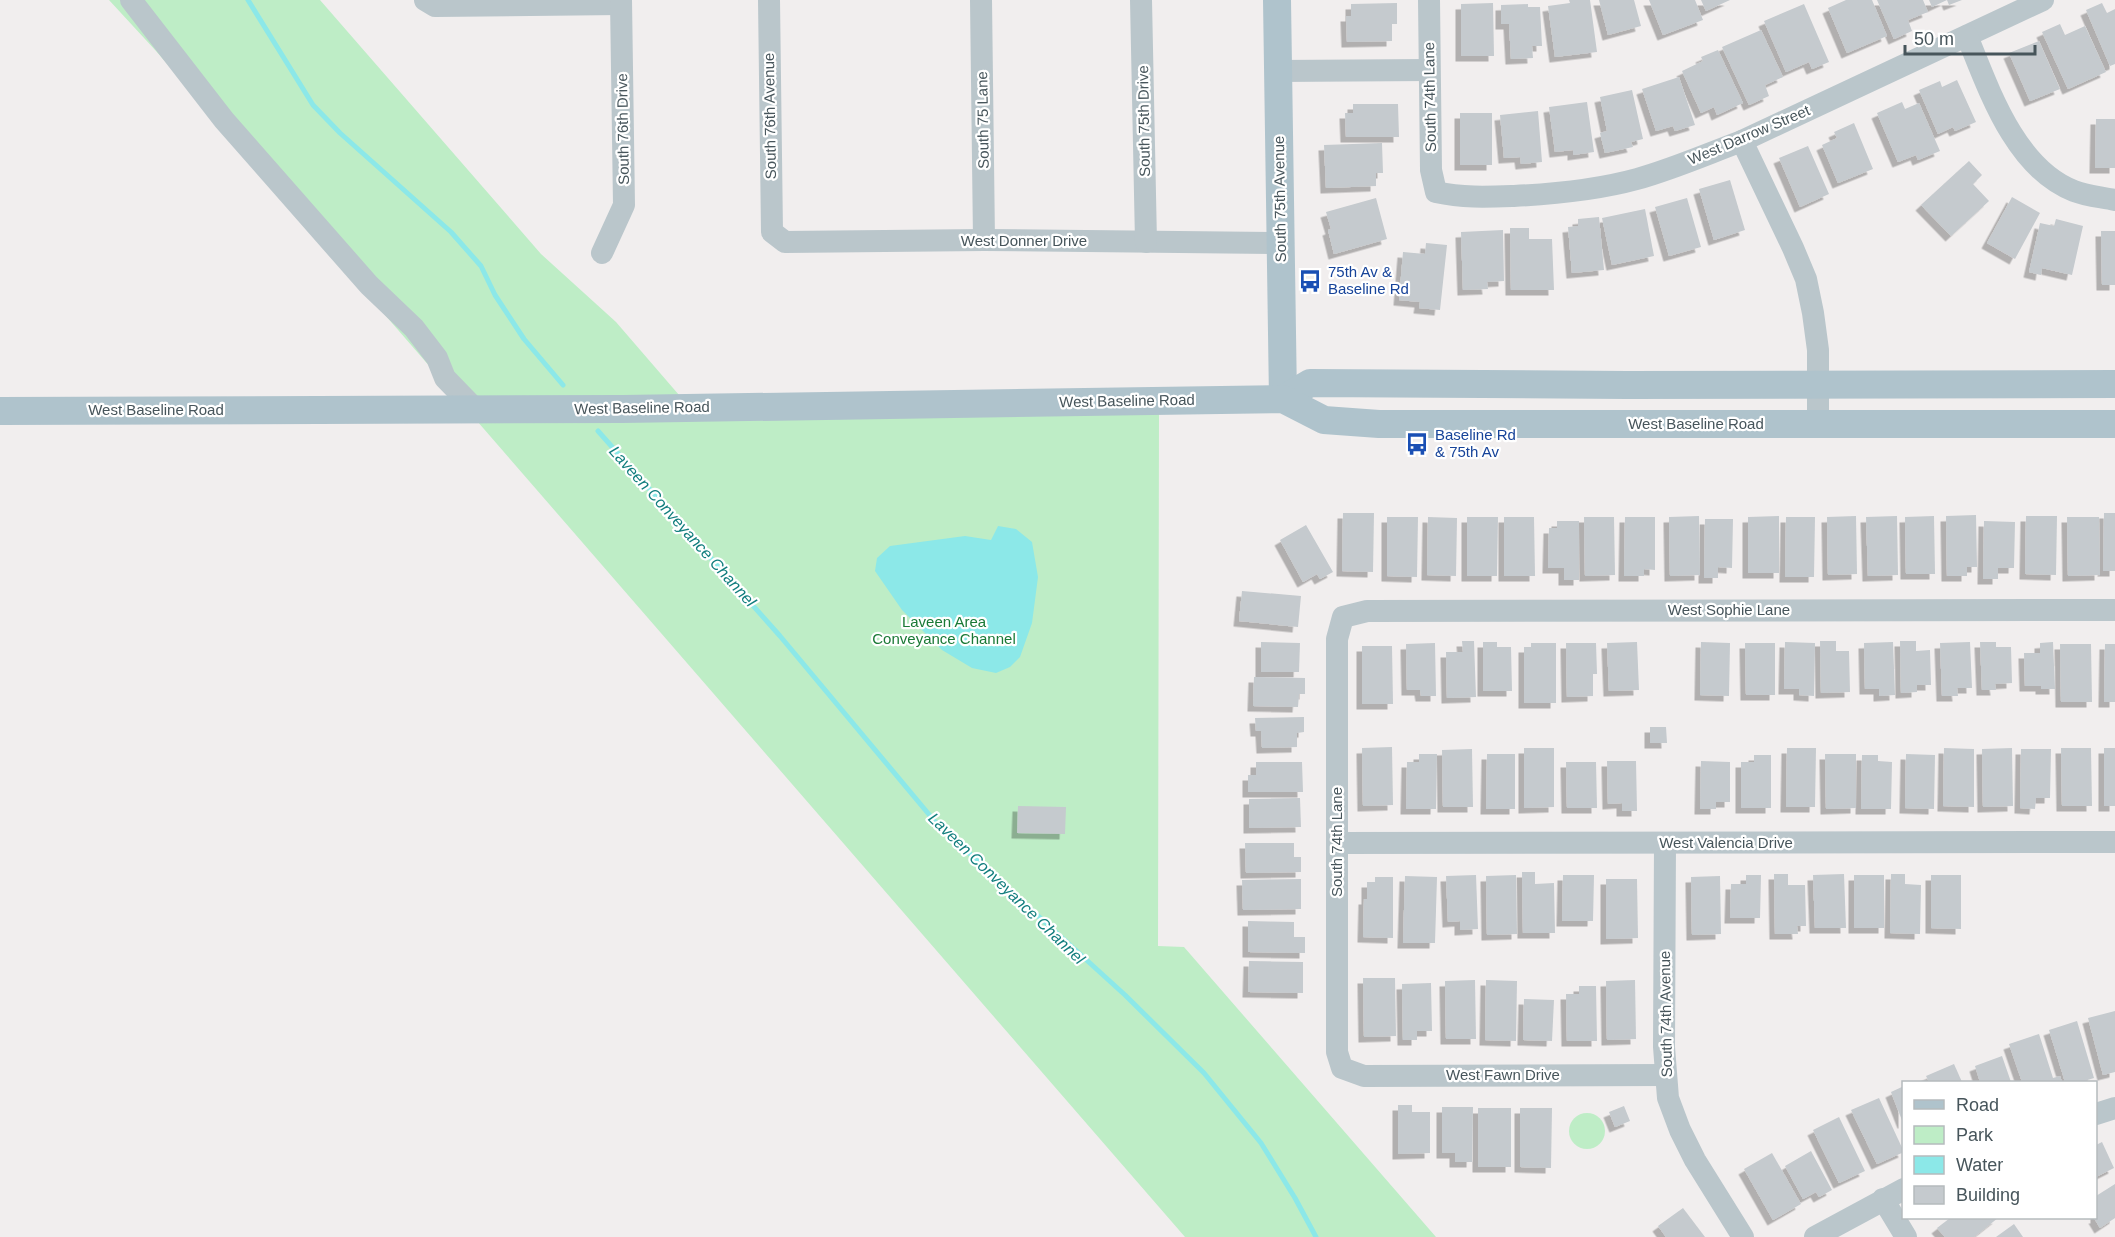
<svg xmlns="http://www.w3.org/2000/svg" width="2115" height="1237" font-family="Helvetica,sans-serif">
<style>
.green{fill:#beedc6}
.water{fill:#8ce8e8}
.lines{fill:none;stroke-linecap:round;stroke-linejoin:round}
.stream{stroke:#8ce8e8;stroke-width:5}
.building{fill:#c5cace;filter:url(#shadow)}
.minor{stroke:#bac6cb;stroke-width:22}
.major{stroke:#afc3cc;stroke-width:28}
.labels{text-anchor:middle;stroke-width:4.5;stroke-linejoin:round;paint-order:stroke}
.street-label{font-size:15px;fill:#47555b;stroke:#fff}
.transit-label{font-size:15px;fill:#164399;stroke:#fff;text-anchor:start}
.park-label{font-size:15px;fill:#1a7936;stroke:#fff}
.water-label{font-size:16px;font-style:italic;fill:#127e7e;stroke:#fff}
</style>
<defs>
<filter id="shadow"><feDropShadow dx="-5.5" dy="5.5" stdDeviation="0" flood-color="#0004"/></filter>
</defs>
<rect width="100%" height="100%" fill="#f1eeee"/>
<g class="green">
<polygon points="109,0 320,0 541,254 616,322 698,417 1159,414 1158,946 1184,947 1436,1237 1185,1237 156,51"/>
<circle cx="1587" cy="1131" r="18"/>
</g>
<polygon class="water" points="998,526 1016,529 1032,542 1038,577 1032,623 1020,657 1010,667 996,673 972,668 942,650 902,610 875,571 877,558 890,546 965,536 991,540"/>
<g class="lines">
<g class="stream">
<polyline points="248,0 313,105 340,133 451,232 481,266 495,295 524,339 563,385"/>
<polyline points="598,431 780,636 937,824 1125,995 1204,1073 1261,1143 1295,1198 1316,1237"/>
</g>
</g>
<g class="building">
<polygon points="1569,0 1590,0 1597,52 1555,57 1548,6 1570,3"/>
<polygon points="1599,0 1634,0 1641,26 1608,35"/>
<polygon points="1649,0 1695,0 1703,20 1663,35"/>
<polygon points="1701,0 1730,0 1706,11"/>
<polygon points="1846,0 1872,0 1887,36 1847,53 1828,8"/>
<polygon points="1877,0 1923,0 1928,12 1908,20 1912,31 1894,39"/>
<polygon points="1929,0 1962,0 1949,5 1947,0 1932,7"/>
<polygon points="1397,3 1397,24 1392,24 1392,41 1347,42 1346,16 1351,16 1351,4"/>
<polygon points="1493,3 1494,56 1461,56 1461,4"/>
<polygon points="2102,3 2107,13 2115,9 2115,64 2110,66 2086,10"/>
<polygon points="1528,4 1528,7 1540,7 1542,46 1532,46 1533,58 1511,59 1509,24 1501,24 1501,5"/>
<polygon points="1804,4 1829,62 1812,69 1809,62 1786,72 1764,21"/>
<polygon points="2060,24 2065,35 2085,26 2106,72 2068,89 2042,32"/>
<polygon points="1761,30 1783,77 1765,85 1769,96 1749,105 1722,47"/>
<polygon points="2039,41 2060,89 2030,101 2009,53"/>
<polygon points="1718,50 1743,103 1717,115 1714,107 1701,113 1682,71 1703,61 1701,57"/>
<polygon points="1679,77 1695,125 1675,131 1673,126 1656,131 1642,89"/>
<polygon points="1957,80 1976,122 1955,131 1953,127 1938,134 1919,90 1940,81 1942,87"/>
<polygon points="1632,90 1643,139 1631,142 1633,147 1605,153 1600,133 1607,131 1600,97"/>
<polygon points="1587,102 1594,152 1573,155 1573,150 1555,152 1549,107"/>
<polygon points="1902,102 1905,109 1919,103 1940,151 1918,160 1916,155 1898,162 1877,113"/>
<polygon points="1353,104 1398,104 1399,137 1346,137 1345,113 1353,113"/>
<polygon points="1538,111 1542,162 1521,164 1520,157 1504,158 1500,115"/>
<rect x="1460" y="113" width="32" height="52"/>
<polygon points="2096,119 2115,119 2115,168 2095,168"/>
<polygon points="1854,123 1873,169 1838,183 1822,145 1837,138 1834,132"/>
<polygon points="1382,143 1383,173 1376,173 1376,186 1326,188 1324,145"/>
<polygon points="1808,146 1829,194 1800,207 1779,158"/>
<polygon points="1969,161 1982,175 1973,184 1989,201 1951,236 1921,205"/>
<polygon points="1730,180 1745,230 1714,240 1699,189"/>
<polygon points="2012,197 2040,213 2015,259 1987,243"/>
<polygon points="1376,198 1387,239 1334,254 1328,230 1331,229 1326,212"/>
<polygon points="1687,198 1701,247 1669,256 1655,207"/>
<polygon points="1645,209 1654,256 1612,265 1602,218"/>
<polygon points="1599,217 1604,270 1572,273 1568,227 1578,226 1578,219"/>
<polygon points="2056,219 2083,226 2072,275 2042,268 2041,275 2029,272 2040,223 2054,226"/>
<polygon points="1510,228 1529,228 1529,239 1552,239 1554,290 1511,290"/>
<polygon points="1503,230 1504,281 1487,282 1488,289 1463,290 1461,232"/>
<polygon points="2101,231 2115,231 2115,285 2102,285"/>
<polygon points="1426,243 1447,245 1440,310 1419,308 1420,302 1399,300 1403,252 1425,254"/>
<polygon points="1343,513 1374,513 1373,572 1342,571"/>
<polygon points="2104,513 2115,513 2115,571 2103,571"/>
<polygon points="1976,515 1977,567 1967,567 1967,576 1947,576 1946,516"/>
<polygon points="1699,516 1700,575 1670,576 1669,517"/>
<polygon points="1779,516 1779,573 1748,573 1748,517"/>
<polygon points="1856,516 1857,574 1828,575 1827,517"/>
<polygon points="1897,516 1898,575 1868,576 1866,517"/>
<polygon points="1934,516 1935,574 1906,574 1905,517"/>
<polygon points="2026,516 2057,516 2056,575 2025,574"/>
<polygon points="1387,517 1418,517 1417,577 1387,576"/>
<polygon points="1428,517 1457,518 1456,576 1427,575"/>
<polygon points="1467,517 1498,517 1497,576 1467,576"/>
<polygon points="1504,517 1534,517 1535,576 1504,576"/>
<polygon points="1584,517 1614,517 1615,575 1585,576"/>
<polygon points="1625,517 1655,517 1655,570 1644,569 1644,576 1624,576"/>
<polygon points="1786,517 1815,517 1814,577 1785,577"/>
<polygon points="2067,517 2099,517 2100,575 2068,576"/>
<polygon points="1705,519 1733,519 1732,568 1718,567 1718,578 1704,578"/>
<polygon points="1557,521 1579,521 1579,580 1564,580 1564,568 1548,568 1549,528 1557,528"/>
<polygon points="1984,521 2015,522 2014,568 1998,568 1998,579 1983,579"/>
<polygon points="1306,525 1333,572 1320,579 1317,574 1303,582 1280,540"/>
<polygon points="1242,591 1301,596 1298,627 1239,621"/>
<polygon points="1462,641 1474,641 1476,697 1447,698 1446,652 1463,652"/>
<polygon points="1820,641 1836,641 1836,651 1849,651 1850,692 1821,693"/>
<polygon points="1900,641 1916,641 1916,651 1930,650 1931,685 1917,685 1917,692 1901,693"/>
<polygon points="1261,642 1300,643 1299,672 1261,672"/>
<polygon points="1483,642 1497,642 1497,647 1511,647 1512,691 1483,691"/>
<polygon points="1637,642 1639,690 1609,691 1607,643"/>
<polygon points="1701,642 1730,643 1729,696 1700,695"/>
<polygon points="1785,642 1815,643 1814,696 1799,695 1799,689 1784,689"/>
<polygon points="1893,642 1895,695 1879,696 1879,689 1865,689 1864,643"/>
<polygon points="1970,642 1972,688 1957,688 1958,696 1942,696 1940,643"/>
<polygon points="1980,642 1996,642 1996,647 2011,647 2012,683 1995,684 1996,690 1982,690"/>
<polygon points="2053,642 2055,689 2041,689 2041,686 2025,686 2024,653 2040,653 2040,643"/>
<polygon points="1435,643 1436,696 1421,696 1420,690 1407,690 1406,644"/>
<polygon points="1531,643 1556,643 1556,703 1524,703 1524,647 1531,647"/>
<polygon points="1566,643 1596,643 1597,674 1593,674 1593,696 1567,697"/>
<polygon points="1745,643 1775,643 1775,695 1746,695"/>
<polygon points="2060,644 2091,644 2092,702 2061,702"/>
<polygon points="2105,644 2115,644 2115,702 2104,702"/>
<polygon points="1362,646 1392,646 1393,704 1362,704"/>
<polygon points="1254,677 1305,678 1305,694 1299,694 1298,707 1253,706"/>
<polygon points="1304,717 1304,732 1297,733 1297,747 1262,748 1261,731 1256,731 1255,718"/>
<polygon points="1650,727 1666,727 1667,743 1650,743"/>
<polygon points="1392,747 1393,805 1363,806 1362,748"/>
<polygon points="1524,748 1554,748 1554,807 1524,808"/>
<polygon points="1787,748 1816,748 1815,807 1786,807"/>
<polygon points="1944,748 1974,749 1974,807 1943,806"/>
<polygon points="2012,748 2013,806 1983,807 1982,749"/>
<polygon points="2061,748 2091,748 2092,806 2062,806"/>
<rect x="2104" y="748" width="11" height="58"/>
<polygon points="1472,749 1473,807 1443,807 1442,750"/>
<polygon points="2021,749 2051,749 2050,798 2036,798 2035,809 2020,808"/>
<polygon points="1419,754 1437,754 1436,809 1406,809 1407,762 1419,762"/>
<polygon points="1487,754 1515,754 1515,809 1486,809"/>
<polygon points="1825,754 1856,754 1856,808 1826,809"/>
<polygon points="1906,754 1935,755 1934,809 1905,808"/>
<polygon points="1754,755 1771,755 1771,808 1741,808 1741,762 1754,762"/>
<polygon points="1862,755 1878,755 1878,761 1892,762 1891,809 1861,809"/>
<polygon points="1607,761 1636,761 1637,811 1622,811 1622,803 1608,804"/>
<polygon points="1701,761 1730,762 1730,802 1716,802 1716,809 1700,809"/>
<polygon points="1256,762 1302,762 1303,792 1248,792 1248,775 1256,775"/>
<polygon points="1566,762 1596,762 1597,808 1567,808"/>
<polygon points="1300,798 1301,827 1249,828 1249,799"/>
<polygon points="1018,806 1066,807 1065,834 1017,833"/>
<polygon points="1245,843 1294,843 1294,857 1301,857 1301,872 1246,873"/>
<polygon points="1522,872 1535,872 1535,884 1554,883 1555,933 1523,933"/>
<polygon points="1774,874 1788,874 1788,885 1805,885 1806,926 1797,926 1798,934 1775,934"/>
<polygon points="1844,874 1846,928 1815,928 1813,875"/>
<polygon points="1891,874 1905,874 1905,884 1921,885 1920,934 1890,933"/>
<polygon points="1476,875 1478,929 1460,930 1460,921 1448,922 1446,876"/>
<polygon points="1516,875 1517,934 1487,935 1486,876"/>
<polygon points="1563,875 1594,875 1593,921 1562,921"/>
<polygon points="1746,875 1761,875 1760,918 1730,918 1731,884 1746,884"/>
<rect x="1854" y="875" width="30" height="53"/>
<polygon points="1931,875 1961,875 1961,929 1931,928"/>
<polygon points="1405,876 1437,877 1435,943 1403,943"/>
<polygon points="1720,876 1721,934 1692,935 1691,877"/>
<polygon points="1375,877 1393,877 1393,938 1363,937 1364,899 1367,899 1367,882 1375,882"/>
<polygon points="1301,879 1301,909 1243,910 1242,880"/>
<polygon points="1606,879 1637,879 1638,938 1606,939"/>
<polygon points="1248,921 1294,922 1294,937 1305,937 1305,953 1248,952"/>
<polygon points="1249,961 1303,962 1303,993 1248,992"/>
<polygon points="1363,978 1395,978 1396,1036 1364,1037"/>
<polygon points="1475,980 1476,1039 1446,1039 1445,981"/>
<polygon points="1486,980 1517,981 1516,1041 1485,1040"/>
<polygon points="1635,980 1636,1039 1607,1040 1606,981"/>
<polygon points="1431,983 1432,1031 1417,1031 1417,1040 1403,1040 1402,984"/>
<polygon points="1579,986 1596,986 1597,1041 1567,1041 1566,994 1579,994"/>
<polygon points="1524,999 1554,1000 1552,1041 1523,1040"/>
<polygon points="2115,1011 2115,1072 2103,1075 2088,1018"/>
<polygon points="2077,1021 2094,1078 2081,1082 2065,1082 2049,1030"/>
<polygon points="2039,1034 2053,1078 2060,1076 2062,1082 2022,1082 2009,1044"/>
<polygon points="2002,1056 2011,1082 1980,1082 1975,1066"/>
<polygon points="1954,1064 1962,1082 1929,1082 1926,1076"/>
<polygon points="1904,1086 1904,1123 1903,1123 1891,1092"/>
<polygon points="1879,1098 1904,1152 1877,1164 1851,1110"/>
<polygon points="1398,1105 1412,1105 1412,1112 1430,1112 1430,1153 1398,1154"/>
<polygon points="1624,1106 1630,1121 1615,1127 1609,1112"/>
<polygon points="1442,1107 1473,1107 1472,1162 1455,1162 1455,1153 1442,1153"/>
<rect x="1478" y="1108" width="33" height="59"/>
<polygon points="1520,1108 1552,1108 1551,1168 1520,1167"/>
<polygon points="1839,1117 1865,1171 1839,1183 1813,1130"/>
<polygon points="2102,1142 2114,1168 2096,1177 2096,1145"/>
<polygon points="1811,1151 1832,1190 1819,1197 1816,1192 1803,1199 1785,1166"/>
<polygon points="1772,1153 1801,1204 1773,1220 1744,1169"/>
<polygon points="2115,1184 2115,1218 2100,1228 2094,1218 2096,1218 2096,1196"/>
<polygon points="1683,1208 1705,1237 1666,1237 1658,1226"/>
<polygon points="1950,1218 1998,1218 1974,1237 1945,1237 1937,1228"/>
<polygon points="2014,1224 2023,1237 1996,1237"/>
</g>
<g class="lines">
<g class="minor">
<polyline points="131,0 224,120 369,285 414,328 437,358 445,378 476,410"/>
<polyline points="425,0 435,6 621,4"/>
<polyline points="769,0 772,232 785,242 984,240 1281,243"/>
<polyline points="981,0 984,240"/>
<polyline points="1141,0 1146,242"/>
<path d="M 1429,0 L 1431,170 L 1436,192 C 1463,198 1486,197 1514,196 C 1555,194 1597,190 1637,179 C 1673,169 1707,154 1742,141 L 2043,0"/>
<path d="M 1967,36 C 1989,90 2015,168 2074,191 C 2087,196 2101,197 2115,200"/>
<polyline points="1278,71 1429,70"/>
<polyline points="1742,141 1793,248 1806,279 1813,313 1818,350 1818,424"/>
<polyline points="602,253 624,205 621,0"/>
<polyline points="1337,843 2115,842"/>
<polyline points="1665,843 1664,1047 1668,1098 1680,1130 1695,1160 1743,1237"/>
<polyline points="1665,1075 1364,1076 1342,1068 1337,1052 1337,639 1343,617 1367,611 2115,610"/>
<polyline points="2096,1114 2115,1108"/>
<polyline points="1883,1199 1906,1237"/>
<polyline points="1815,1237 1904,1189"/>
</g>
<g class="major">
<polyline points="1277,0 1283,399"/>
<polyline points="1283,399 1310,383 1627,385 2115,384"/>
<polyline points="0,411 623,409 1283,399 1324,420 1379,424 2115,424"/>
</g>
</g>
<defs>
<g id="bus-bare" transform="scale(1.8)"><path d="M-5-6H5V4H4V6H2V4H-2V6H-4V4H-5ZM-3.5-4V0h7V-4ZM-3.5 1.2v1.5H-2V1.2ZM2 1.2v1.5H3.5V1.2Z" fill="#1a4fb4" stroke="#fff" stroke-width="2.5" paint-order="stroke"/></g>
</defs>
<g fill-rule="evenodd">
<use href="#bus-bare" x="1310" y="281"/>
<use href="#bus-bare" x="1417" y="444"/>
</g>
<g class="labels">
<g class="street-label">
<text transform="translate(1430 97) rotate(-91)" y="5">South 74th Lane</text>
<text transform="translate(770 116) rotate(-91)" y="5">South 76th Avenue</text>
<text transform="translate(983 120) rotate(-91)" y="5">South 75 Lane</text>
<text transform="translate(1144 121) rotate(-91)" y="5">South 75th Drive</text>
<text transform="translate(623 129) rotate(-91)" y="5">South 76th Drive</text>
<text transform="translate(1749 135) rotate(-23)" y="5">West Darrow Street</text>
<text transform="translate(1280 199) rotate(-91)" y="5">South 75th Avenue</text>
<text x="1024" y="246">West Donner Drive</text>
<text transform="translate(1127 401) rotate(-1)" y="5">West Baseline Road</text>
<text transform="translate(642 408) rotate(-1)" y="5">West Baseline Road</text>
<text x="156" y="415">West Baseline Road</text>
<text x="1696" y="429">West Baseline Road</text>
<text x="1729" y="615">West Sophie Lane</text>
<text transform="translate(1337 842) rotate(-90)" y="5">South 74th Lane</text>
<text x="1726" y="848">West Valencia Drive</text>
<text transform="translate(1666 1014) rotate(-91)" y="5">South 74th Avenue</text>
<text x="1503" y="1080">West Fawn Drive</text>
</g>
<g class="transit-label">
<text x="1328" y="277">75th Av &amp;<tspan x="1328" dy="17">Baseline Rd</tspan></text>
<text x="1435" y="440">Baseline Rd<tspan x="1435" dy="17">&amp; 75th Av</tspan></text>
</g>
<g class="park-label">
<text x="944" y="627">Laveen Area<tspan x="944" dy="17">Conveyance Channel</tspan></text>
</g>
<g class="water-label">
<text transform="translate(683 526) rotate(48)" y="6">Laveen Conveyance Channel</text>
<text transform="translate(1007 888) rotate(44)" y="6">Laveen Conveyance Channel</text>
</g>
</g>
<rect x="1902" y="1081" width="195" height="138" fill="#ffffff" stroke="#b5bbbd" stroke-width="1.5"/>
<rect x="1914" y="1100" width="30" height="9" fill="#afc3cc" stroke="#b5bbbd" stroke-width="1.5"/>
<text x="1956" y="1111" font-size="18" fill="#47555b">Road</text>
<rect x="1914" y="1126" width="30" height="18" fill="#beedc6" stroke="#b5bbbd" stroke-width="1.5"/>
<text x="1956" y="1141" font-size="18" fill="#47555b">Park</text>
<rect x="1914" y="1156" width="30" height="18" fill="#8ce8e8" stroke="#b5bbbd" stroke-width="1.5"/>
<text x="1956" y="1171" font-size="18" fill="#47555b">Water</text>
<rect x="1914" y="1186" width="30" height="18" fill="#c5cace" stroke="#b5bbbd" stroke-width="1.5"/>
<text x="1956" y="1201" font-size="18" fill="#47555b">Building</text>
<path d="M1905 45v9h130v-9" fill="none" stroke="#47555b" stroke-width="3"/>
<text x="1914" y="45" font-size="18" fill="#47555b" stroke="#ffffff" stroke-width="4.5" paint-order="stroke">50 m</text>
</svg>
